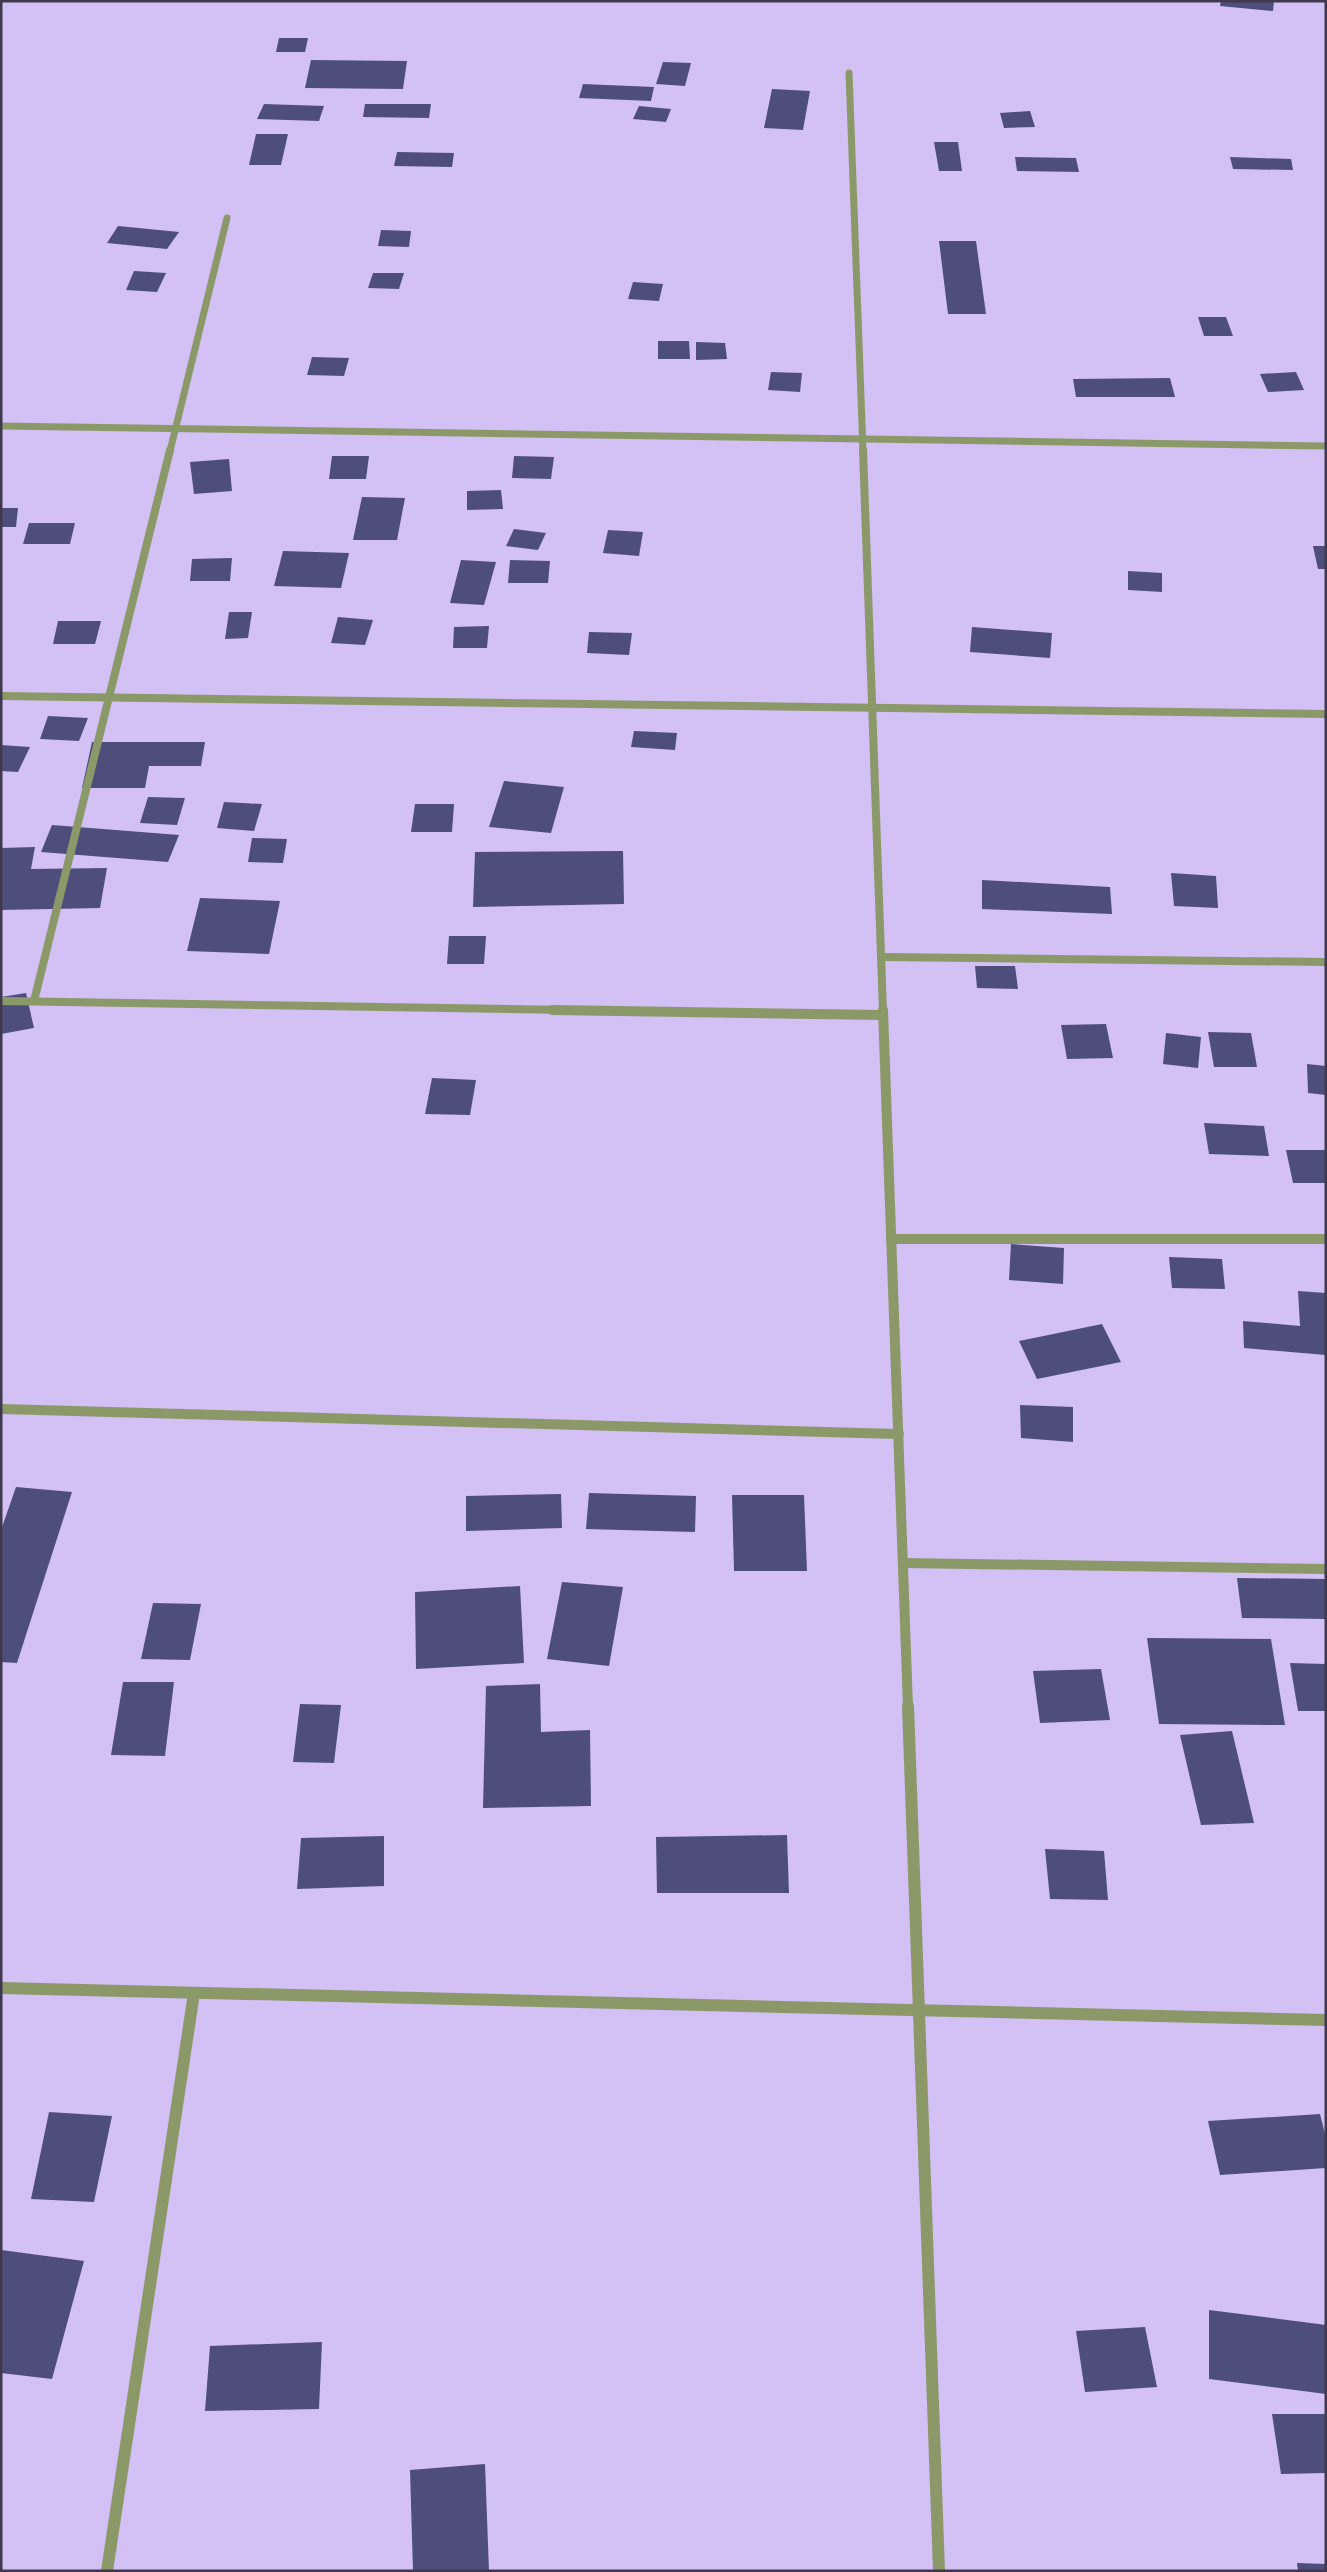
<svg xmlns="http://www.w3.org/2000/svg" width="1327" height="2572" font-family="'Noto Sans',sans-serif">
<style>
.building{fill:#4d4e7c}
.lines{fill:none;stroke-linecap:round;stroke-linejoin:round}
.street-far3{stroke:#8b9969;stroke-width:7}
.street-far2{stroke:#8b9969;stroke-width:8}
.street-far1{stroke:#8b9969;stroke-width:10}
.street{stroke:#8b9969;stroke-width:12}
</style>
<rect width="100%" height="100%" fill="#d3c0f5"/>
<g class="building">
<polygon points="1221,1 1274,1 1273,11 1220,6"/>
<polygon points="279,38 308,38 305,52 276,52"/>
<polygon points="311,60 407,61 403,89 305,88"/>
<polygon points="663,62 691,63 685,86 656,84"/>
<polygon points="583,84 654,87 651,101 579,98"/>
<polygon points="772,89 810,91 803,130 764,128"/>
<polygon points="264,104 324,106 319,121 257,119"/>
<polygon points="365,104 431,104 429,118 363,117"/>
<polygon points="639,106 671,109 666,122 633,119"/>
<polygon points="1030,111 1035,127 1004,128 1000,113"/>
<polygon points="256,134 288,134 281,165 249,165"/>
<polygon points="934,142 958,142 962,171 939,171"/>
<polygon points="397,152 454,153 452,167 394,166"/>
<polygon points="1015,157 1076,158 1079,172 1017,171"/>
<polygon points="1230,157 1291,159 1293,170 1233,169"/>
<polygon points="118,226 179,232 167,249 107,243"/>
<polygon points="381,230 411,231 409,247 378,246"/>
<polygon points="939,241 976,241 986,314 948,314"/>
<polygon points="134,271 166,273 157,292 126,290"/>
<polygon points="373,273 404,273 399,289 368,288"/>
<polygon points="633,282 663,284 659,301 628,299"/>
<polygon points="1198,317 1226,317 1233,336 1204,336"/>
<polygon points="658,341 689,341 690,359 658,359"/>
<polygon points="696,342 725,343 727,359 696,360"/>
<polygon points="312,357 349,358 344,376 307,375"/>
<polygon points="771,372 802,373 800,392 768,390"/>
<polygon points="1296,372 1304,390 1268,392 1260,374"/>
<polygon points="1170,378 1175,397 1076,397 1073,379"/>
<polygon points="332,456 369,456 366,479 329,479"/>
<polygon points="514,456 554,457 551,479 512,478"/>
<polygon points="229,459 232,491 194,494 190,462"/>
<polygon points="501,490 503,509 467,510 467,491"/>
<polygon points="362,497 405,498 397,540 353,540"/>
<polygon points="1,508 18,508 16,527 1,527"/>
<polygon points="29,523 75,523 70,544 23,544"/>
<polygon points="514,529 546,533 538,550 506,546"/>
<polygon points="608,530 643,532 639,556 603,553"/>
<polygon points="1313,546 1326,546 1326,569 1318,569"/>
<polygon points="283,551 349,553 341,588 274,586"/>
<polygon points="232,558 230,581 190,581 192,559"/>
<polygon points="461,560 496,562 484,605 450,603"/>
<polygon points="510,560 550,561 548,583 508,583"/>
<polygon points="1128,571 1162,573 1162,592 1128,590"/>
<polygon points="229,612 252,612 248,638 225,639"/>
<polygon points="338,617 373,620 365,645 331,643"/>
<polygon points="58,621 101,621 95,644 53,644"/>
<polygon points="489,626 487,648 453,648 454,627"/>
<polygon points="972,627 1052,633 1050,658 970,652"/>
<polygon points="589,632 632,633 629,655 587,653"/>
<polygon points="48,716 88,718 79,741 40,739"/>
<polygon points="634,731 677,733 675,750 631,747"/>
<polygon points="92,742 205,742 201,766 149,766 145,788 82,788"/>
<polygon points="1,745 30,747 18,772 1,771"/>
<polygon points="504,781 564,787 551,833 489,827"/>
<polygon points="148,797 185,798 177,825 140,823"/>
<polygon points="224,802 262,804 254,831 217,828"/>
<polygon points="415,804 454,804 452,832 411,832"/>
<polygon points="52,825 179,835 168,862 41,852"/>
<polygon points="252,838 287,839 283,863 248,862"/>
<polygon points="35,847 31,869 107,868 100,908 1,910 1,848"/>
<polygon points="623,851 624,904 473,907 475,852"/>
<polygon points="1171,873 1216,876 1218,908 1174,906"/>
<polygon points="982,880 1110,887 1112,914 982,909"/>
<polygon points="200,898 280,901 269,954 187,951"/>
<polygon points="449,936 486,936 484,964 447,964"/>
<polygon points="975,966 1015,966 1018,989 977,988"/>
<polygon points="26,993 34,1028 1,1034 1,997"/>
<polygon points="1106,1024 1113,1058 1067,1059 1061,1025"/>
<polygon points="1208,1032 1251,1033 1257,1067 1214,1067"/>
<polygon points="1166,1033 1201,1037 1198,1068 1163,1064"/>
<polygon points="1307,1064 1326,1066 1326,1095 1308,1093"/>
<polygon points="432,1078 476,1080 470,1115 425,1114"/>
<polygon points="1204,1123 1264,1126 1269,1156 1209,1154"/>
<polygon points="1286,1150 1326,1150 1326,1183 1293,1183"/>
<polygon points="1011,1244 1064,1248 1063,1284 1009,1280"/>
<polygon points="1169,1257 1222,1259 1225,1289 1172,1288"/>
<polygon points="1298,1291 1326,1293 1326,1355 1244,1348 1243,1321 1300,1326"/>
<polygon points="1102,1324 1121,1362 1037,1379 1019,1341"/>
<polygon points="1020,1405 1073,1407 1073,1442 1021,1438"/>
<polygon points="16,1487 72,1492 17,1663 1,1662 1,1530"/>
<polygon points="589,1493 696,1496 695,1532 586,1529"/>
<polygon points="561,1494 562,1528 466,1531 466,1496"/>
<polygon points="732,1495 804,1495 807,1571 734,1571"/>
<polygon points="1237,1578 1326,1579 1326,1619 1242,1618"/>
<polygon points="562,1582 623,1587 609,1666 547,1659"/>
<polygon points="520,1586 524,1663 416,1669 415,1592"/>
<polygon points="153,1603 201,1604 190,1660 141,1659"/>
<polygon points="1147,1638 1271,1639 1285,1725 1159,1724"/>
<polygon points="1290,1663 1326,1664 1326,1711 1298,1711"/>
<polygon points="1101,1669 1110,1720 1040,1723 1033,1671"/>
<polygon points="123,1682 174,1682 165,1756 111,1755"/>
<polygon points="540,1684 541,1732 590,1730 591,1806 483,1808 486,1686"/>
<polygon points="300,1704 341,1705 334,1763 293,1762"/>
<polygon points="1232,1731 1254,1823 1201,1825 1180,1735"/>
<polygon points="787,1835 789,1893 657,1893 656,1837"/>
<polygon points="384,1836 384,1886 297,1889 301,1838"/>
<polygon points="1045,1849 1104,1851 1108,1900 1050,1899"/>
<polygon points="49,2112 112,2116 94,2202 31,2199"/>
<polygon points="1320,2114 1326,2138 1326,2168 1220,2175 1208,2121"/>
<polygon points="1,2250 84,2261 52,2379 1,2373"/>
<polygon points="1209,2310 1326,2325 1326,2394 1209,2379"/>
<polygon points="1145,2327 1157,2387 1085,2392 1076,2331"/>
<polygon points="322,2342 319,2409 205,2411 210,2346"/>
<polygon points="1272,2414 1326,2414 1326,2473 1281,2474"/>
<polygon points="485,2464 489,2571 413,2571 410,2470"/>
<polygon points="1297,2563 1326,2564 1326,2571 1298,2571"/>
</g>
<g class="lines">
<g class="street-far3">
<polyline points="849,73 863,451"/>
<polyline points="1,426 1326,446"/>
<polyline points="170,451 227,218"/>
</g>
<g class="street-far2">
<polyline points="863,450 883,1011"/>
<polyline points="1,696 1326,714"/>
<polyline points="881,957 1326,962"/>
<polyline points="1,1001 631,1011"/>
<polyline points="34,1001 170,450"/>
</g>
<g class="street-far1">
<polyline points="552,1010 883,1015"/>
<polyline points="883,1010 908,1707"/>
<polyline points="891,1239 1326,1239"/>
<polyline points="1,1409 899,1434"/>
<polyline points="903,1563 1326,1569"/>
</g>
<g class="street">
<polyline points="908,1706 939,2571"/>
<polyline points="1,1988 1326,2020"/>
<polyline points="107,2571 194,1993"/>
</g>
</g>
<rect width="1327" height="2572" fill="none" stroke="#40384e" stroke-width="5"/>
</svg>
